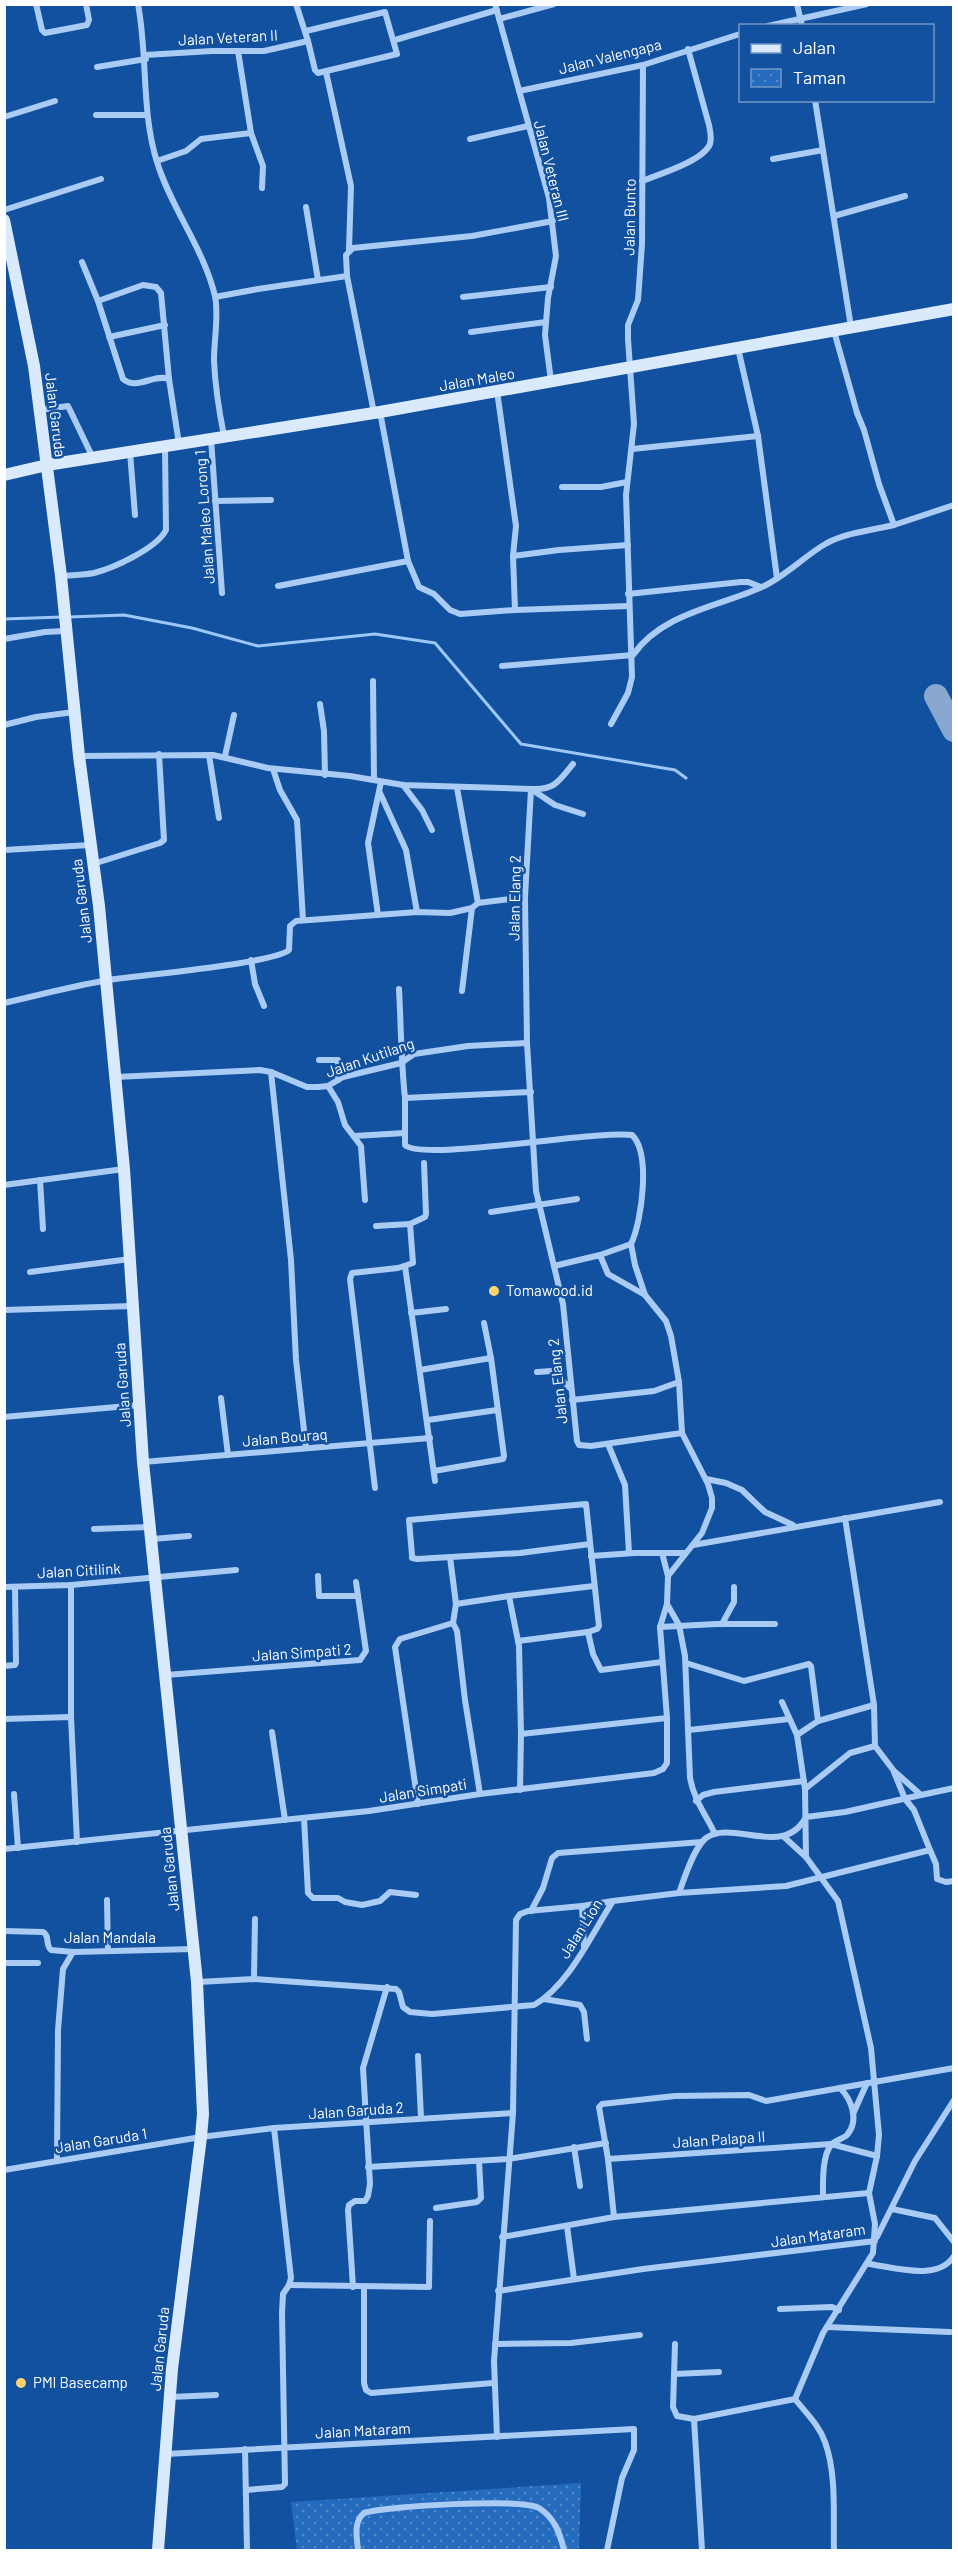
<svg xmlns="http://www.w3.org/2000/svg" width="958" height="2555" font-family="Barlow,sans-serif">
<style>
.park{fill:url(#park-dots)}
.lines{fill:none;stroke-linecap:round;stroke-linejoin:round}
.stream{stroke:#9cc7f7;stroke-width:3}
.taxiway{stroke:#88a8cf;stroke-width:24}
.street{stroke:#aaccf4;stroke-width:6}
.secondary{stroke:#daeafd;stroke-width:12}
.poi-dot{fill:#ffd36d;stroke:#12519f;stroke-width:2}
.labels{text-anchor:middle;stroke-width:5;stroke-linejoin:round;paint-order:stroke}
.street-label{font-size:15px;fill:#fff;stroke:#12519f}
.poi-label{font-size:15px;fill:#fff;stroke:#12519f;text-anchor:start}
</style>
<defs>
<pattern id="park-dots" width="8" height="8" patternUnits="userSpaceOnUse" patternTransform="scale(1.5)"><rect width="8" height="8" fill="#256bbd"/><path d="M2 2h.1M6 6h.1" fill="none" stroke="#5189ca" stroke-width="1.8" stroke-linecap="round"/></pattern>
</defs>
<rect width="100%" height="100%" fill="#12519f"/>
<polygon class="park" points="581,2483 579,2550 297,2550 291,2502"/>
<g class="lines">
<g class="stream">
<polyline points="69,617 124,615 192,628 258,646 375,634 435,643 521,744 675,770 686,778"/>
<polyline points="4,619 62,617"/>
</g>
<polyline class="taxiway" points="936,696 954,730"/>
<g class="street">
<polyline points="36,4 42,30 45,33 87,25 89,20 86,4"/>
<path d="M 138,4 C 148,57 141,111 157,162 C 171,208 204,249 215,296 C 219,315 214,340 214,360 C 215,386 219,411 224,436"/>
<polyline points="495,4 549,198 556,256 548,298 545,335 551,381"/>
<polyline points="797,4 802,26"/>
<polyline points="499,19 554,4"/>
<polyline points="768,26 867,4"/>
<polyline points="306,31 385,12 397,54 318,73 315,70 308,41"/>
<polyline points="395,40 497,10"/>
<polyline points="145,55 212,51 264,51 308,41 296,4"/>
<polyline points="97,67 146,59"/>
<polyline points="326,72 351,186 349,250"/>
<polyline points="519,91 643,65 740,34"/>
<polyline points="815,100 851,327"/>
<polyline points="96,115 147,115"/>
<polyline points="4,117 55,101"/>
<polyline points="251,133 263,166 262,188"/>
<polyline points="470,139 528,126"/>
<polyline points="773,159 823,150"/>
<polyline points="157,161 186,151 201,139 251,133 238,51"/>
<path d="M 642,181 C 660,174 703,161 710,144 C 712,137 710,131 709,125 L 688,49"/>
<polyline points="306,207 318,280"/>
<polyline points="4,210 101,179"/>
<polyline points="834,216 905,196"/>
<path d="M 82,262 L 98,301 L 123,379 C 137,391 154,373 169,379 L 179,444"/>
<polyline points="347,276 374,413"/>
<polyline points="215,297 258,289 347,276 346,255 353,248 472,236 553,221"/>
<polyline points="463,297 551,287"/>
<polyline points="98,301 143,285 156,287 161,293 169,379"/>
<polyline points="471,332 546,322"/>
<polyline points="109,337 165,325"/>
<polyline points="738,348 758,436 777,578"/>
<polyline points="497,391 516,526 513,556 515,610"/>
<polyline points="40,410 68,406 93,458"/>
<polyline points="380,412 408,561 419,587 434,594 450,610 460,614 515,610 629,606"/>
<polyline points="211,439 222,593"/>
<polyline points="632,449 758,436"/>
<polyline points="130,452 135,515"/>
<polyline points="562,487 601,487 627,482"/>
<polyline points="215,501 271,500"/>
<polyline points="894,525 954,505"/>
<polyline points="513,556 559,550 628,545"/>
<path d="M 61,576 C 72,575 84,575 94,573 C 114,568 157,548 166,530 L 165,447"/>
<polyline points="278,586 408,561"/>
<polyline points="628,594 741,582 748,582 761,587"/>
<polyline points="4,639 45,632 65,631"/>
<path d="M 502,666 L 633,655 C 662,613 718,607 762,587 C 786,576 804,556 827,543 C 846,533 872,530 894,525 L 879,484 L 864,430 L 857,413 L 834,331"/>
<polyline points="373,681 374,780"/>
<polyline points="320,704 324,731 325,775"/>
<polyline points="611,724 628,693 632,677 626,495 634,424 628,339 628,325 638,300 642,244 643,65"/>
<polyline points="4,725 36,717 74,712"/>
<polyline points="209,755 219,818"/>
<polyline points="79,756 213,755 268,768 350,776 403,785 531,789 525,897 527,1043 536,1191 563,1304 577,1441 579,1445 591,1446 682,1433"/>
<polyline points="225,756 234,715"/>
<polyline points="273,769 280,790 297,820 303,920"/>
<polyline points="403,785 422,810 432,830"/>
<polyline points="457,788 478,903"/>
<polyline points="531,789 555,805 583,814"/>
<path d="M 532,789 C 555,790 559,781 573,764"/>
<polyline points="380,793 406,850 417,912"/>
<polyline points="4,850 90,845"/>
<polyline points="93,864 160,843 164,840 159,754"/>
<polyline points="378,915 368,843 381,782"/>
<polyline points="251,960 255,984 264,1006"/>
<path d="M 399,989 C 401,1026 401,1061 405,1098 L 531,1092"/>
<polyline points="462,991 472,908"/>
<path d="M 4,1003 C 39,995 73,986 108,980 C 139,975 272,964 289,950 L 290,926 L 296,921 L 417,912 L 450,913 L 472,908 L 478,903 L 525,897"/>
<polyline points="319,1060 338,1060 338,1080"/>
<polyline points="271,1072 291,1260 296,1360 306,1448"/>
<polyline points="116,1077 260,1070 271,1072 307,1087 318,1087 328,1086 343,1077 401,1063 414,1054 468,1046 527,1043"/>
<polyline points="328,1086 338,1102 345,1125 361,1146 365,1200"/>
<path d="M 405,1098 L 405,1145 C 421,1162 596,1130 632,1135 C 651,1153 642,1221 631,1244"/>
<polyline points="354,1136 405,1133"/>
<polyline points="40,1180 43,1229"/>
<polyline points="4,1185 124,1169"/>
<polyline points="491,1212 577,1199"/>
<polyline points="410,1224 425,1217 426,1214 424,1163"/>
<polyline points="600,1255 631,1244 635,1265 645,1295"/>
<polyline points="405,1266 435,1481"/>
<polyline points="30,1272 130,1259"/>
<polyline points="4,1310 133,1306"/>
<polyline points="411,1313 446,1309"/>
<polyline points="484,1323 491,1358"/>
<polyline points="420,1370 491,1358 504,1456 503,1459 434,1471"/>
<polyline points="537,1372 552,1371 570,1388"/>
<polyline points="221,1398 228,1455"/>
<polyline points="572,1400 654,1391 679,1382"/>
<polyline points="4,1417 139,1405"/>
<polyline points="428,1420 497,1410"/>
<polyline points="608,1444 625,1485 629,1553"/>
<polyline points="143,1462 430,1438"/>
<polyline points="706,1479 726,1483 742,1490 765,1512 793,1525"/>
<polyline points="375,1488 350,1279 352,1273 398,1268 413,1263 410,1224 376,1226"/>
<polyline points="845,1518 874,1705 875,1746"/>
<polyline points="94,1529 150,1527"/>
<polyline points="152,1539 189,1536"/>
<polyline points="693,1545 940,1502"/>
<polyline points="662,1553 668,1576"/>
<polyline points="591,1556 635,1553 685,1553"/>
<polyline points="450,1557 456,1604"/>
<polyline points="318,1576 319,1596 358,1596"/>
<polyline points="71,1585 71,1717"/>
<polyline points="4,1587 71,1585 236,1570"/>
<path d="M 667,1604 L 679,1625 L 685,1656 L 690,1778 C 694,1800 706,1815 715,1834"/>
<polyline points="453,1623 457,1631 465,1700 480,1794"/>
<polyline points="722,1624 734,1602 734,1587"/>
<polyline points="660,1627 716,1624 775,1624"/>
<polyline points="588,1632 593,1654 601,1670 662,1662"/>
<polyline points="518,1641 588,1632 597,1629 599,1626 586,1504 409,1520 412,1555 412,1558 417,1559 520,1553 590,1544"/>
<polyline points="686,1663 744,1681 809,1664 811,1666 818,1721"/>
<polyline points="4,1666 15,1665 16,1663 15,1587"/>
<polyline points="166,1675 360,1660 366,1651 356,1582"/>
<polyline points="782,1702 797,1735"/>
<polyline points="4,1719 71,1717 77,1842"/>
<polyline points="689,1730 789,1719"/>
<polyline points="272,1732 285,1820"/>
<polyline points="521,1734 667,1718"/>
<polyline points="894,1772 905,1799 914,1810 930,1850"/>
<polyline points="805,1789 850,1753 875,1746 894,1771 921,1795 954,1788"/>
<polyline points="520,1790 521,1734 519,1646 509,1596 594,1586"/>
<polyline points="14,1794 18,1848"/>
<polyline points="696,1801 703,1795 714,1792 804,1781"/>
<polyline points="418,1804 395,1647 400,1639 453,1623 456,1604 509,1596"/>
<polyline points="806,1817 845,1812 921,1795"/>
<polyline points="304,1818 308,1893 313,1898 338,1898 345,1902 362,1905 380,1901 390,1892 416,1895"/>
<polyline points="783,1836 806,1857 838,1901 871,2048 879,2135 877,2156"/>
<polyline points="4,1849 369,1811 480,1794 654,1773 663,1769 667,1763 667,1718 660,1627 667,1604 668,1576 702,1533 712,1508 712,1498 708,1484 682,1433 679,1382 671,1336 666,1321 645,1295 608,1274 600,1255 554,1266"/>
<polyline points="806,1857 805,1789 797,1735 818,1721 874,1705"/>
<polyline points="679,1893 786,1886 930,1850 936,1864 937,1879 946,1882 954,1881"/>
<polyline points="107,1900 108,1951"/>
<polyline points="582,1906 613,1901"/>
<polyline points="531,1911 543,1888 552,1858 558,1853 702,1842"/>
<path d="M 4,1931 L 43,1932 C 50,1935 45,1945 51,1950 L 73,1952 L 194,1949"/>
<polyline points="4,1963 38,1963"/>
<polyline points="254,1979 255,1919"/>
<path d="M 198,1982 L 254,1979 L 396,1989 L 399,1992 L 403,2007 L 410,2012 L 432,2014 L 534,2005 C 569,1985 591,1935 613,1901 L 679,1893 C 684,1879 694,1847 706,1838 C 733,1819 784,1859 806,1817"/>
<polyline points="544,1999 580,2005 584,2012 587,2039"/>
<polyline points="418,2056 421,2118"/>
<polyline points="853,2114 867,2083"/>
<polyline points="574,2147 580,2186"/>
<polyline points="57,2159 58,2030 63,1969 73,1952"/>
<polyline points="608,2159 831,2144 877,2156 869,2193 875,2224 873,2253 823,2333 795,2399 694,2419 677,2416 673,2407 675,2344"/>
<polyline points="368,2167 508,2159 606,2143"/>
<polyline points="4,2170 201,2137 274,2128 513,2113"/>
<path d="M 823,2196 C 823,2182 822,2156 831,2145 C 835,2140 843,2139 847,2135 C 860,2120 851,2099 840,2088"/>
<polyline points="436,2208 477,2202 481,2198 479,2161"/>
<polyline points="892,2209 935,2218 954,2242"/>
<polyline points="614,2217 608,2159 599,2107 602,2104 675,2096 749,2095 766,2101 954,2068"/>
<polyline points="567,2226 574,2279"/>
<polyline points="502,2237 614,2217 869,2193"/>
<polyline points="877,2237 915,2161 954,2100"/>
<path d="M 869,2264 C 893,2267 938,2282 954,2256"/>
<polyline points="289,2285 429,2287 430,2221"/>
<polyline points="353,2287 348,2210 349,2205 355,2201 365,2201 368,2196 370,2184 363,2068 387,1987"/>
<polyline points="364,2287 364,2383 366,2390 371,2393 493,2383"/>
<polyline points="498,2291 643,2269 875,2241"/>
<polyline points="780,2309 832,2307 839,2310"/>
<polyline points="827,2327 950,2332"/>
<polyline points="495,2344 571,2343 640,2335"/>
<polyline points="674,2374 719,2372"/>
<polyline points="170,2397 216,2395"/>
<path d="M 795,2399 C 806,2413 819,2425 825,2442 C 837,2475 833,2516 834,2550"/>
<polyline points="694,2419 702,2550"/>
<polyline points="497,2437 494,2361 513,2113 516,1920 520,1914 528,1911 582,1906 584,1947"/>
<polyline points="245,2449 247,2550"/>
<polyline points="166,2454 634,2429 634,2450 622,2478 607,2550"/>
<polyline points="246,2490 282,2487 285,2484 282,2313 283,2294 289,2285 291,2278 274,2128"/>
<path d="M 358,2550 C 357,2538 353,2522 364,2513 C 388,2506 521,2498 539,2508 C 555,2518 560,2534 564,2550"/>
</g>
<g class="secondary">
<polyline points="4,220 34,366 61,576 79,756 99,906 124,1169 143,1462 197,1982 203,2114 201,2137 172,2369 158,2550"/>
<polyline points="4,475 47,465 380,412 954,309"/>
</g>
</g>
<g class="poi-dot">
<circle cx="494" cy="1291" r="6"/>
<circle cx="21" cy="2383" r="6"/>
</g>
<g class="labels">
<g class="street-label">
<text transform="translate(228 38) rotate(-3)" y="5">Jalan Veteran II</text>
<text transform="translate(610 57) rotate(-14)" y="5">Jalan Valengapa</text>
<text transform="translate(551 171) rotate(76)" y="5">Jalan Veteran III</text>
<text transform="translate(630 217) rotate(-89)" y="5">Jalan Bunto</text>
<text transform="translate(477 380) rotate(-10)" y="5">Jalan Maleo</text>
<text transform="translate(55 415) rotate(83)" y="5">Jalan Garuda</text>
<text transform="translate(205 517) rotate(-94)" y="5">Jalan Maleo Lorong 1</text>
<text transform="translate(515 898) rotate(-89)" y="5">Jalan Elang 2</text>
<text transform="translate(82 901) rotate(-97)" y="5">Jalan Garuda</text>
<text transform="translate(370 1058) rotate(-19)" y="5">Jalan Kutilang</text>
<text transform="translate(558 1381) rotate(-96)" y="5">Jalan Elang 2</text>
<text transform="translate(123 1385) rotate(-94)" y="5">Jalan Garuda</text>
<text transform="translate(285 1438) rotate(-5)" y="5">Jalan Bouraq</text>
<text transform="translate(79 1571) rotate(-3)" y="5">Jalan Citilink</text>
<text transform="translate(302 1653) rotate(-4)" y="5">Jalan Simpati 2</text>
<text transform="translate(423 1791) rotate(-9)" y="5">Jalan Simpati</text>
<text transform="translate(170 1869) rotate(-96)" y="5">Jalan Garuda</text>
<text transform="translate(581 1929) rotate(-58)" y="5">Jalan Lion</text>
<text x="110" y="1943">Jalan Mandala</text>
<text transform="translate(356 2111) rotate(-4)" y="5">Jalan Garuda 2</text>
<text transform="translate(719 2140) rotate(-4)" y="5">Jalan Palapa II</text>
<text transform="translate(101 2141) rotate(-9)" y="5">Jalan Garuda 1</text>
<text transform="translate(818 2236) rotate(-8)" y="5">Jalan Mataram</text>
<text transform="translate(160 2349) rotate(-84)" y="5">Jalan Garuda</text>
<text transform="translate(363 2431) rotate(-3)" y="5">Jalan Mataram</text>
</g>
<g class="poi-label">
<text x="506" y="1296">Tomawood.id</text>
<text x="33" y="2388">PMI Basecamp</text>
</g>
</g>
<rect width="958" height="2555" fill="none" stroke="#ffffff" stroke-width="12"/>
<rect x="739" y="24" width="195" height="78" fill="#12519f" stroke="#7197c5" stroke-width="1.5"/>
<rect x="751" y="44" width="30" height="9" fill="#daeafd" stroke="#7197c5" stroke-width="1.5"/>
<text x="793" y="54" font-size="18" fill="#ffffff">Jalan</text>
<rect x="751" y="69" width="30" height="18" fill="url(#park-dots)" stroke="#7197c5" stroke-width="1.5"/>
<text x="793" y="84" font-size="18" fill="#ffffff">Taman</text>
</svg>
